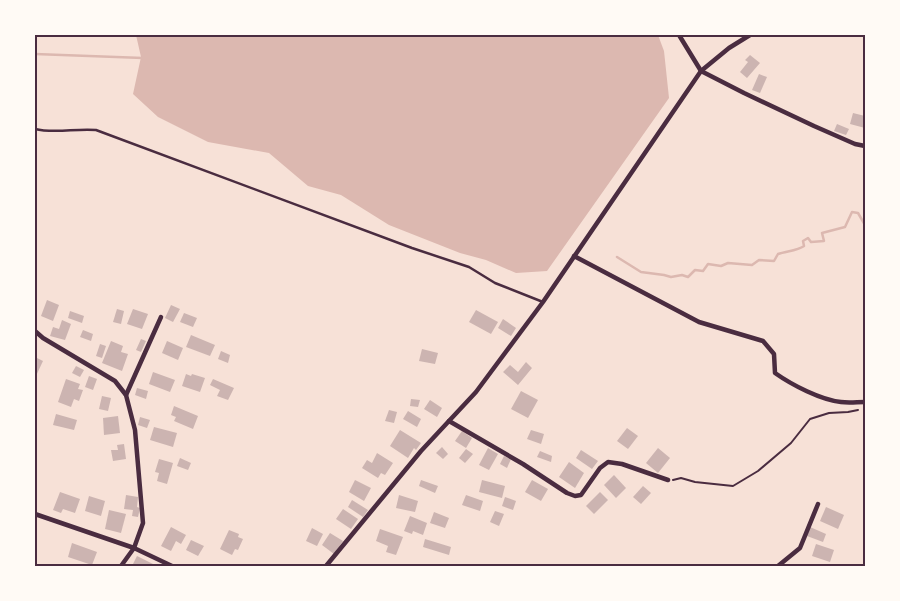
<svg xmlns="http://www.w3.org/2000/svg" width="900" height="601" font-family="'Nunito Sans',sans-serif">
<style>
.water{fill:#dcb8b0}
.lines{fill:none;stroke-linecap:round;stroke-linejoin:round}
.stream{stroke:#dcb8b0;stroke-width:2.5}
.building{fill:#ccb4b1}
.path{stroke:#4a2c40;stroke-width:2}
.service{stroke:#4a2c40;stroke-width:2.5}
.minor{stroke:#4a2c40;stroke-width:4.5}
.neatline{fill:none;stroke:#4a2c40;stroke-width:2}
</style>
<rect width="100%" height="100%" fill="#f7e1d7"/>
<polygon class="water" points="136,35 658,35 664,51 669,98 547,271 516,273 486,260 460,253 389,225 341,195 308,186 269,153 208,142 158,117 133,94 141,57"/>
<g class="lines">
<g class="stream">
<polyline points="35,54 143,58"/>
<path d="M 617,257 L 641,272 L 664,275 L 671,277 L 682,275 L 688,277 L 695,270 L 703,271 L 708,264 L 721,266 L 728,263 L 752,265 L 759,260 L 774,261 L 778,254 C 786,251 797,251 804,246 L 803,241 L 808,238 L 811,242 L 824,241 L 822,233 L 845,227 L 852,212 L 858,213 L 865,225"/>
</g>
</g>
<g class="building">
<polygon points="750,55 760,63 747,78 740,72 748,62 745,60"/>
<polygon points="759,74 767,77 760,93 752,90"/>
<polygon points="853,113 865,116 865,128 850,124"/>
<polygon points="837,124 849,129 846,135 834,131"/>
<polygon points="47,300 59,305 53,321 41,316"/>
<polygon points="171,305 180,309 173,322 165,318"/>
<polygon points="117,309 124,311 121,324 113,322"/>
<polygon points="133,309 148,314 142,329 127,324"/>
<polygon points="476,310 498,322 491,334 469,322"/>
<polygon points="70,311 84,316 82,323 68,318"/>
<polygon points="184,313 197,318 193,327 180,322"/>
<polygon points="503,319 516,328 511,336 498,328"/>
<polygon points="62,320 71,324 65,340 50,336 53,327 59,329"/>
<polygon points="83,330 93,334 91,341 80,337"/>
<polygon points="191,335 215,345 210,356 186,347"/>
<polygon points="141,339 146,341 141,352 136,350"/>
<polygon points="111,341 123,346 121,352 128,354 122,371 102,363"/>
<polygon points="167,341 183,348 178,360 162,353"/>
<polygon points="100,344 106,346 102,358 96,356"/>
<polygon points="422,349 438,353 435,364 419,361"/>
<polygon points="221,351 230,355 228,363 218,359"/>
<polygon points="35,357 43,361 35,378"/>
<polygon points="526,362 532,368 518,385 503,372 510,365 518,372"/>
<polygon points="76,366 84,370 80,377 72,373"/>
<polygon points="153,372 175,380 170,392 149,384"/>
<polygon points="186,374 191,376 192,374 205,378 200,392 182,386"/>
<polygon points="89,376 97,379 93,390 85,387"/>
<polygon points="66,379 80,384 78,389 83,390 79,401 74,399 71,407 58,402"/>
<polygon points="213,379 234,388 228,400 217,396 220,390 210,385"/>
<polygon points="137,388 148,391 146,399 135,395"/>
<polygon points="521,391 538,400 528,418 511,409"/>
<polygon points="102,396 111,398 108,411 99,409"/>
<polygon points="411,399 420,400 418,407 410,406"/>
<polygon points="430,400 442,408 437,417 424,409"/>
<polygon points="174,406 198,416 193,429 174,421 176,417 171,415"/>
<polygon points="389,410 397,412 394,423 385,421"/>
<polygon points="408,411 421,419 417,427 403,419"/>
<polygon points="56,414 77,420 74,430 53,425"/>
<polygon points="118,416 120,433 104,435 103,418"/>
<polygon points="140,417 150,420 147,428 138,425"/>
<polygon points="154,427 177,433 173,447 150,440"/>
<polygon points="627,428 638,436 628,449 617,441"/>
<polygon points="400,430 421,443 416,450 414,448 408,458 390,446"/>
<polygon points="531,430 544,434 541,444 527,439"/>
<polygon points="462,431 472,438 466,448 455,441"/>
<polygon points="124,444 126,459 113,461 111,450 118,450 117,445"/>
<polygon points="442,447 448,454 443,459 436,453"/>
<polygon points="488,448 498,454 489,470 479,465"/>
<polygon points="658,448 670,458 658,473 646,463"/>
<polygon points="466,449 473,454 465,463 459,458"/>
<polygon points="581,450 598,461 592,469 576,458"/>
<polygon points="540,451 552,456 551,462 537,457"/>
<polygon points="377,453 393,463 385,475 381,473 378,478 362,468 367,460 372,463"/>
<polygon points="504,456 511,459 507,468 500,464"/>
<polygon points="180,458 191,463 188,470 177,466"/>
<polygon points="159,459 173,463 167,484 157,481 159,473 155,472"/>
<polygon points="569,462 584,473 575,488 559,477"/>
<polygon points="614,475 626,488 616,498 604,485"/>
<polygon points="355,480 371,488 364,501 349,492"/>
<polygon points="421,480 438,486 435,493 419,486"/>
<polygon points="482,480 505,486 502,498 479,492"/>
<polygon points="532,480 548,489 541,501 525,492"/>
<polygon points="643,486 651,493 641,504 633,497"/>
<polygon points="60,492 80,499 75,513 63,509 61,513 53,510"/>
<polygon points="600,492 608,500 594,514 586,506"/>
<polygon points="126,495 138,497 137,507 140,508 138,517 132,516 133,510 124,509"/>
<polygon points="399,495 418,501 415,512 396,508"/>
<polygon points="466,495 483,501 480,511 462,505"/>
<polygon points="89,496 105,501 101,516 85,511"/>
<polygon points="505,497 516,501 513,510 502,506"/>
<polygon points="352,500 368,510 363,517 348,507"/>
<polygon points="826,507 844,515 838,529 820,521"/>
<polygon points="343,509 358,519 351,529 336,519"/>
<polygon points="109,510 126,514 121,533 105,529"/>
<polygon points="495,511 504,514 499,526 490,522"/>
<polygon points="434,512 449,518 445,528 430,523"/>
<polygon points="410,516 427,523 423,535 413,531 412,534 404,531"/>
<polygon points="171,527 186,535 181,544 176,541 171,551 161,546"/>
<polygon points="810,527 826,534 823,542 807,536"/>
<polygon points="312,528 323,534 317,546 306,541"/>
<polygon points="380,529 403,537 396,555 386,552 388,546 376,541"/>
<polygon points="229,530 239,534 238,537 243,539 238,550 235,549 232,555 220,549"/>
<polygon points="330,533 343,541 334,554 322,545"/>
<polygon points="425,539 451,547 449,555 423,547"/>
<polygon points="191,540 204,546 198,556 186,550"/>
<polygon points="72,543 97,552 92,565 68,557"/>
<polygon points="816,544 834,550 830,562 812,556"/>
<polygon points="137,556 153,564 152,566 136,566 133,564"/>
</g>
<g class="lines">
<polyline class="path" points="673,480 681,478 695,482 733,486 758,471 791,443 810,419 829,413 848,412 858,410"/>
<path class="service" d="M 35,129 C 55,134 76,128 96,130 L 412,248 L 469,267 L 495,283 L 543,302"/>
<g class="minor">
<polyline points="679,35 701,71 744,93 814,126 855,144 865,146"/>
<path d="M 574,256 L 699,322 L 763,341 L 774,354 L 775,373 C 792,385 821,400 841,402 C 849,403 857,402 865,402"/>
<polyline points="35,331 43,338 115,381 126,395 135,430 143,523 134,548 121,566"/>
<polyline points="126,395 161,317"/>
<polyline points="449,421 523,464 567,493 575,496 581,495 600,468 608,462 622,464 668,480"/>
<polyline points="35,514 134,548 172,566"/>
<polyline points="326,566 421,451 476,392 543,302 701,71 729,48 750,35"/>
<polyline points="778,566 800,548 818,504"/>
</g>
</g>
<rect width="900" height="601" fill="none" stroke="#fffaf5" stroke-width="72"/>
<rect x="36" y="36" width="828" height="529" class="neatline"/>
</svg>
